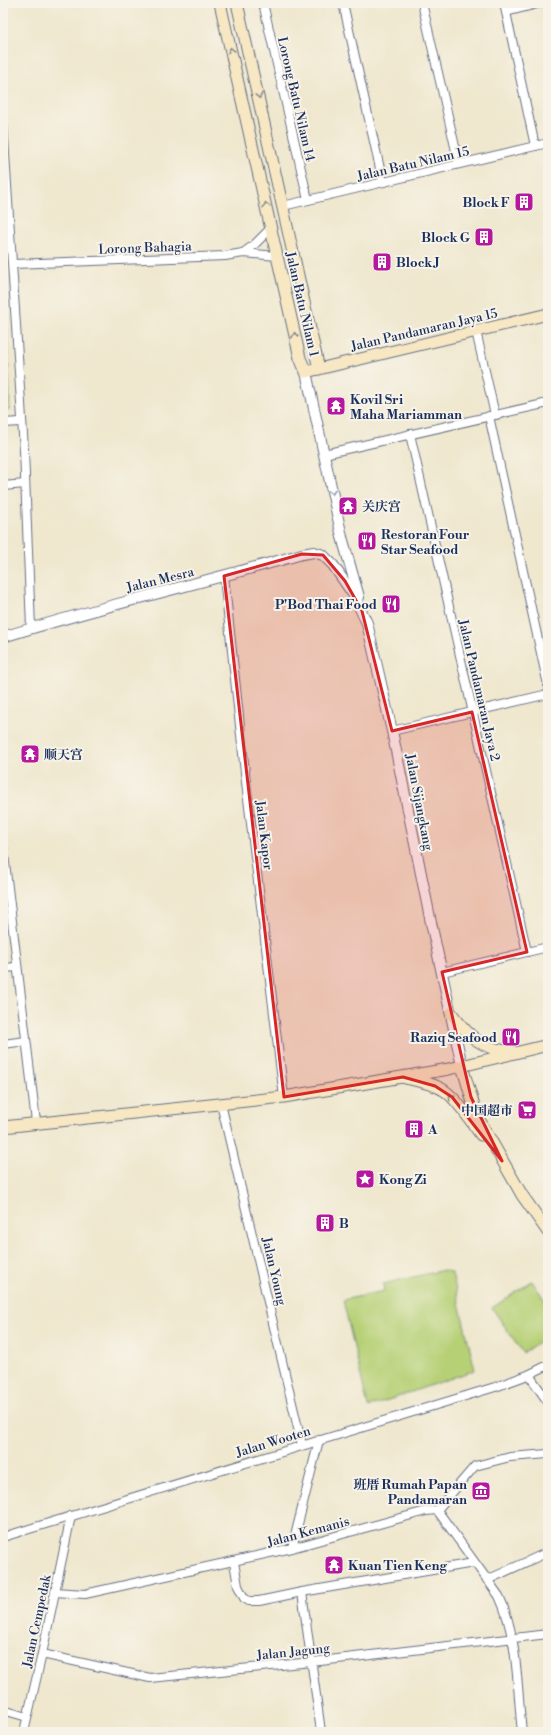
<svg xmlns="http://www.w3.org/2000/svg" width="551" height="1735" font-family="'Libre Bodoni','Noto Serif SC',serif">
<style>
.green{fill:#b6d075;stroke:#68806a}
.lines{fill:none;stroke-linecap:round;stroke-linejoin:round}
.minor-casing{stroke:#656f85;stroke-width:10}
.tertiary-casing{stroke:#656f85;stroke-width:12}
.secondary-casing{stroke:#656f85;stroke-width:13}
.minor{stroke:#fff;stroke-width:8}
.tertiary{stroke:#fff;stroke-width:10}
.secondary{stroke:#f7e8c3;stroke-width:11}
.oneway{stroke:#898c90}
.oneway2{stroke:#8d97ae}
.marked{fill:#d62828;fill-opacity:0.2;stroke:#d62828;stroke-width:3;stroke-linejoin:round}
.labels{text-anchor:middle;stroke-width:4;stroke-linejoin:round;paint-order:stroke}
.street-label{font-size:13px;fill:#1b2f5e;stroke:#f7f3e8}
.poi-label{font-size:13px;font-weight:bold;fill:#1b2f5e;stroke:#f7f3e8;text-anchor:start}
</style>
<rect width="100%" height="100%" fill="#f7f3e8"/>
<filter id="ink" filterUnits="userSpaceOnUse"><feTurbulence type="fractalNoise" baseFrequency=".025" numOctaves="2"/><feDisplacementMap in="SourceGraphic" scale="8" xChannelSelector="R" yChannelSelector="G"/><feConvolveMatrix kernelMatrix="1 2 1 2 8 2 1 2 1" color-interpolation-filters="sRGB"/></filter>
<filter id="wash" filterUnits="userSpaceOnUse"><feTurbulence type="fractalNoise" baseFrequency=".012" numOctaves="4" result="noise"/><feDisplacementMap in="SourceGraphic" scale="16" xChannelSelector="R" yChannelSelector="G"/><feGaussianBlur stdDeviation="0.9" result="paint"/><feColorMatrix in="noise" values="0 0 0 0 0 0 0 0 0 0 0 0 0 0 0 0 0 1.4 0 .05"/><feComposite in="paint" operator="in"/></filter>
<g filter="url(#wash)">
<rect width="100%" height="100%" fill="#efe7ce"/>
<g class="green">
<polygon points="3,286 5,286 10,410 3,411"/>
<polygon points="444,1270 452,1273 475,1370 368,1407 343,1300 384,1291 383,1284"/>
<polygon points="532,1281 548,1305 548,1335 523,1353 492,1308"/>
</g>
</g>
<g filter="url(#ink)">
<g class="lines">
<g class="minor-casing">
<g id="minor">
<polyline points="263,3 308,200"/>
<polyline points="343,3 383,182"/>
<polyline points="422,3 459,164"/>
<polyline points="504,3 535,146"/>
<polyline points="506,12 541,3"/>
<polyline points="3,123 24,450 31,628"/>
<polyline points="283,206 548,143"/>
<polyline points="243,253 254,245 271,228"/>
<polyline points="13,264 225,256 243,253 277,256"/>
<polyline points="476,331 495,415"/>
<polyline points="489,416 548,685"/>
<polyline points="3,423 21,422"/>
<polyline points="410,434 527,952"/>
<polyline points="324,454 548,403"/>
<polyline points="3,486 25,484"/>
<polyline points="224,576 246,782 284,1097"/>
<polyline points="392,731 548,694"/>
<polyline points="3,846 36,1122"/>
<polyline points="3,968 17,967"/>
<polyline points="442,972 548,947"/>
<polyline points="3,1044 26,1041"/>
<polyline points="221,1104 302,1445"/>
<polyline points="529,1375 548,1402"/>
<path d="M 437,1510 L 499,1596 C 518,1636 517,1688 522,1732"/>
<polyline points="3,1537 495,1387 528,1375 548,1365"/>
<polyline points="292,1548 319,1440"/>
<polyline points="234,1562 238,1586 244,1598 249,1601 259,1601 302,1592 474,1563"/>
<polyline points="487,1580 548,1552"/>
<polyline points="55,1592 85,1594 292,1548 426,1511 437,1510 475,1466 510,1457 548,1454"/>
<polyline points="302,1592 321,1732"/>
<polyline points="42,1654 150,1678 312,1662 548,1634"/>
<polyline points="3,1710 27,1717"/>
<polyline points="24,1732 42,1654 71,1516"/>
</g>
</g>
<g class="tertiary-casing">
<g id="tertiary">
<polyline points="306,372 342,537 359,597"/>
<path d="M 3,637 C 102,606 202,583 302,554 L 314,552 L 323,555 L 333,565 L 353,594 L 367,623 L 392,731 L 430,918 L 462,1066"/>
</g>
</g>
<g class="secondary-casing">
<g id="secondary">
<polyline points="220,3 300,358 306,372 548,314"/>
<polyline points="237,3 319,369"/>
<path d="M 451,1013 C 469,1036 481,1050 512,1051"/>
<polyline points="462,1066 477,1116 522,1195 548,1232"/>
<path d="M 405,1078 C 418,1081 434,1083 445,1091 C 458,1100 471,1122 481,1135"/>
<polyline points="3,1127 284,1097 449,1069 548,1045"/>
</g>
</g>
<use href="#minor" class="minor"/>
<use href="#tertiary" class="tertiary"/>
<use href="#secondary" class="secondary"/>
</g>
<defs><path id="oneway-chevron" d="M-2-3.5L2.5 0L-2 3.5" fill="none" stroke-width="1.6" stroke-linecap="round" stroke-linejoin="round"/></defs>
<g class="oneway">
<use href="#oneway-chevron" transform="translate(231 50) rotate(-103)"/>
<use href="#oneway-chevron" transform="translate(259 96) rotate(78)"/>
<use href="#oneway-chevron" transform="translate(266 205) rotate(-103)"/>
<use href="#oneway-chevron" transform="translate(295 335) rotate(-102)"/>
<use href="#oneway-chevron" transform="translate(451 1097) rotate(-133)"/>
</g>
<use class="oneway2" href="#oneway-chevron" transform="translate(332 492) rotate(78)"/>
</g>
<path class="marked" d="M 302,554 L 323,555 L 345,581 L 362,611 L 392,731 L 472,712 L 527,952 L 442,972 L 471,1097 L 502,1161 L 452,1097 L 435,1086 L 403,1077 L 284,1097 L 224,576 Z"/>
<defs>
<g id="building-square" transform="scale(1)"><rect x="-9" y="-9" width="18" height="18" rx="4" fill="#b5179e" stroke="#f7f3e8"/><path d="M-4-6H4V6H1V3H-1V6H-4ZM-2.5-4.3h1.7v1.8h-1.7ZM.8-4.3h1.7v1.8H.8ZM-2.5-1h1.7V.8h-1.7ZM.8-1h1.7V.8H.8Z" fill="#fff"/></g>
<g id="temple-square" transform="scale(1)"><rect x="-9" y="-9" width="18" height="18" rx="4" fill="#b5179e" stroke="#f7f3e8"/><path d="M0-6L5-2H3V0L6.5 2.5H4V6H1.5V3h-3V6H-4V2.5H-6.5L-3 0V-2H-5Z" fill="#fff"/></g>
<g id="restaurant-square" transform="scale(1)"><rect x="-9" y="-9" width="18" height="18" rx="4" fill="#b5179e" stroke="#f7f3e8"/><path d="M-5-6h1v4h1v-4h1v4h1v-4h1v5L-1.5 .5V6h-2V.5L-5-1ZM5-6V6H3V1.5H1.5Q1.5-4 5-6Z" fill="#fff"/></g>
<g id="supermarket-square" transform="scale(1)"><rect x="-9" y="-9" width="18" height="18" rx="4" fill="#b5179e" stroke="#f7f3e8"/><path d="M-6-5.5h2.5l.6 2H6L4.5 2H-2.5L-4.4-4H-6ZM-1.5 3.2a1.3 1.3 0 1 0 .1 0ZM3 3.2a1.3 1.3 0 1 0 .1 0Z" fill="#fff"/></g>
<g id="sight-square" transform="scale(1)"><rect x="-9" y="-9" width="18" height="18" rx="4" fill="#b5179e" stroke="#f7f3e8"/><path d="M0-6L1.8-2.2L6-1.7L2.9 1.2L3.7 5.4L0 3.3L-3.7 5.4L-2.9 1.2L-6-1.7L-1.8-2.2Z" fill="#fff"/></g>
<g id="museum-square" transform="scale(1)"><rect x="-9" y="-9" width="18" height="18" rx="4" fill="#b5179e" stroke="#f7f3e8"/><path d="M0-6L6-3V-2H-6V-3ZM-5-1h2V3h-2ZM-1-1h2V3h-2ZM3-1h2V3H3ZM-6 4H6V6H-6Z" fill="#fff"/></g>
</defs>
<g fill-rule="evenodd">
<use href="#building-square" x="524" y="202"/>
<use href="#building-square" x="484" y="237"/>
<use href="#building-square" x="382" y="262"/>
<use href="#temple-square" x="336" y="406"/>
<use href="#temple-square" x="348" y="506"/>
<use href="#restaurant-square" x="367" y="541"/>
<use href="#restaurant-square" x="391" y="604"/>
<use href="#temple-square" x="30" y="754"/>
<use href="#restaurant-square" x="511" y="1037"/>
<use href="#supermarket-square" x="527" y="1110"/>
<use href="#building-square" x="414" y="1129"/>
<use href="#sight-square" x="365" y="1179"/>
<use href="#building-square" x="325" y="1223"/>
<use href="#museum-square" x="481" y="1491"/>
<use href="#temple-square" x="334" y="1565"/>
</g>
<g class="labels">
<g class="street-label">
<text transform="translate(297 99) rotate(77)" y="5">Lorong Batu Nilam 14</text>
<text transform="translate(413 163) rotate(-13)" y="5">Jalan Batu Nilam 15</text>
<text transform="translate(145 247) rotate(-2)" y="5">Lorong Bahagia</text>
<text transform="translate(303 304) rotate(77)" y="5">Jalan Batu Nilam 1</text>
<text transform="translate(424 329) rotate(-13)" y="5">Jalan Pandamaran Jaya 15</text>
<text transform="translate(160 579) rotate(-14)" y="5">Jalan Mesra</text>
<text transform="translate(480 690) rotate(77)" y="5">Jalan Pandamaran Jaya 2</text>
<text transform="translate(420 802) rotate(79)" y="5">Jalan Sijangkang</text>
<text transform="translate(265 835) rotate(83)" y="5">Jalan Kapor</text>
<text transform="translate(275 1271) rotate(77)" y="5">Jalan Young</text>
<text transform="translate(273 1441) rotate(-17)" y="5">Jalan Wooten</text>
<text transform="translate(308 1531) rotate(-15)" y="5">Jalan Kemanis</text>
<text transform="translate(36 1621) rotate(-78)" y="5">Jalan Cempedak</text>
<text transform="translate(293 1651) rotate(-6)" y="5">Jalan Jagung</text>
</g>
<g class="poi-label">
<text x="510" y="207" text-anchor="end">Block F</text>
<text x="470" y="242" text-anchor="end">Block G</text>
<text x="396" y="267">Block J</text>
<text x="350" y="404">Kovil Sri<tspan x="350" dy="15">Maha Mariamman</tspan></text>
<text x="362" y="511">关庆宫</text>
<text x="381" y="539">Restoran Four<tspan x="381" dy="15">Star Seafood</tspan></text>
<text x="377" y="609" text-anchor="end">P'Bod Thai Food</text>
<text x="44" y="759">顺天宫</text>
<text x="497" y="1042" text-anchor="end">Raziq Seafood</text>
<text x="513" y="1115" text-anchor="end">中国超市</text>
<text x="428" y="1134">A</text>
<text x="379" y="1184">Kong Zi</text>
<text x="339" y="1228">B</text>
<text x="467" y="1489" text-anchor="end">班厝 Rumah Papan<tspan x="467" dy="15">Pandamaran</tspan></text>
<text x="348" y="1570">Kuan Tien Keng</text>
</g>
</g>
<rect width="551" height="1735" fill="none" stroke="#f7f3e8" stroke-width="16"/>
</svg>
